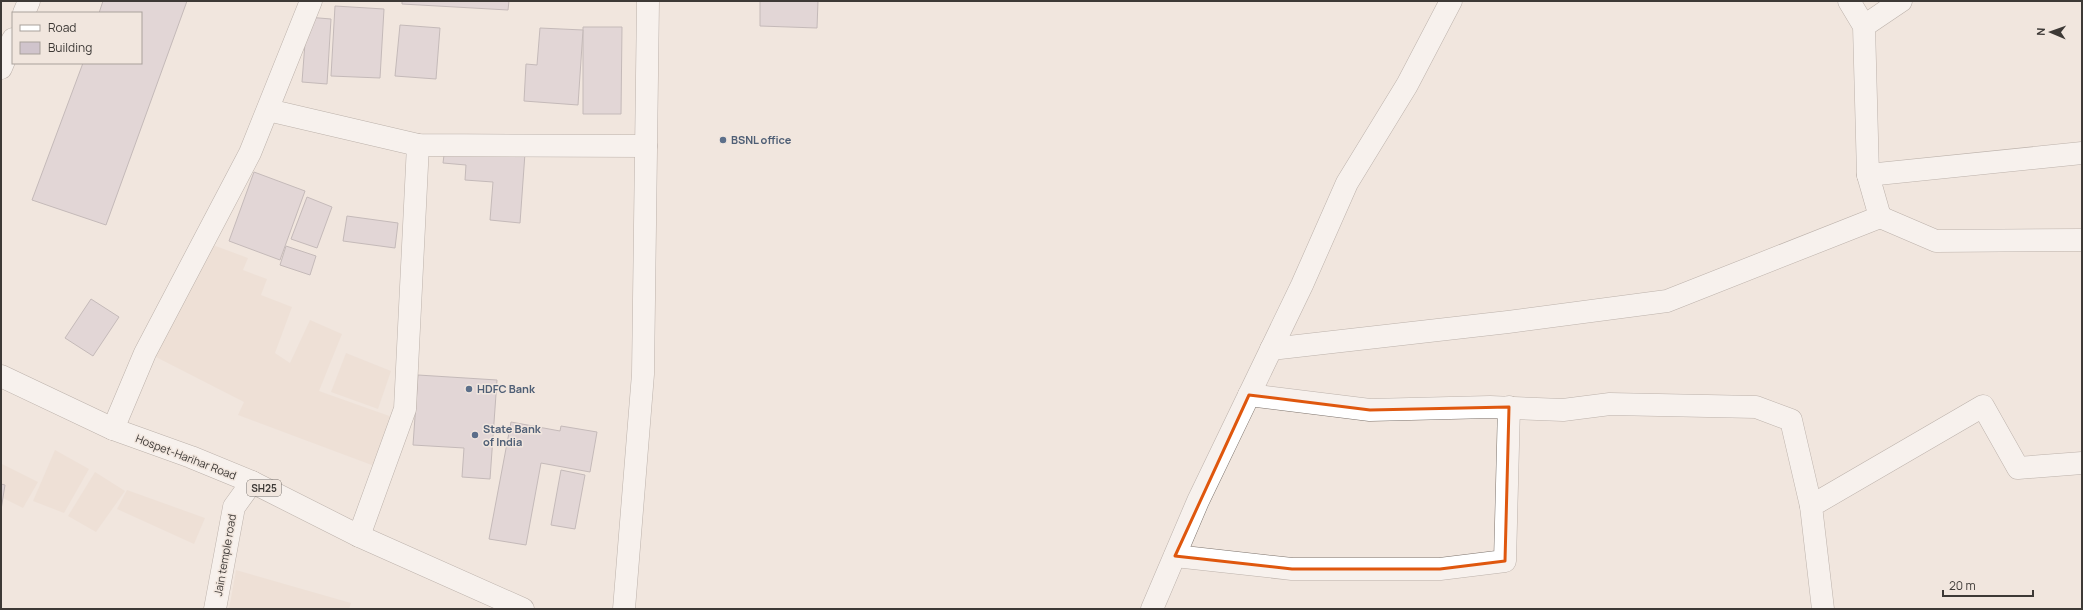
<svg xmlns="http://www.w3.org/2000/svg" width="2083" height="610" font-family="Manrope,sans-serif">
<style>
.built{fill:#ebdacd}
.building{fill:#d0c4cc;stroke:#8f848b}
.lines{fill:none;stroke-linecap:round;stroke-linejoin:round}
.street-casing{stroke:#7d736c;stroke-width:23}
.secondary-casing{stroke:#7d736c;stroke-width:23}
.primary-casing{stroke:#7d736c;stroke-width:23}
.street{stroke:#fff;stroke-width:22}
.secondary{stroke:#fff;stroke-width:22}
.primary{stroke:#fff;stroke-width:22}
.marked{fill:none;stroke:#df570e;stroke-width:3;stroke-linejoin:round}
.service-dot{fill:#5c6f8a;stroke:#f1e6de;stroke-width:1.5}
.labels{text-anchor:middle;stroke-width:3;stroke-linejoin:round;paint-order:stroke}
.shield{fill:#f1e6de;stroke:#736d68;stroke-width:1}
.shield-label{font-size:10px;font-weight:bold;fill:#3d3936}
.service-label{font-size:11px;font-weight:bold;fill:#4e5e75;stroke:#f1e6de;text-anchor:start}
.street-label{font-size:11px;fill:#3d3936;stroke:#f1e6de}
</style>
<rect width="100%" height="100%" fill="#f1e6de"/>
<g class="built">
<polygon points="213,245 248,258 243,270 267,279 261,295 292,307 275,353 290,363 310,320 342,334 319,391 395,418 377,467 238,415 244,402 154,356"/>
<polygon points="346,353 391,371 378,409 331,392"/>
<polygon points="55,450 89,469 64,513 33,501"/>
<polygon points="2,464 38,482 23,508 1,497"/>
<polygon points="95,472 125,491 96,532 68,516"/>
<polygon points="127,490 205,518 194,544 117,509"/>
<polygon points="236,570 351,603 349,609 229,609"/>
</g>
<g class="building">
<polygon points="103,1 187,1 106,225 32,200 83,63 141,63 141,13 99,13"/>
<polygon points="402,1 509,1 508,10 402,4"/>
<polygon points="760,1 818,1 817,28 760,26"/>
<polygon points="335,6 384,9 380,78 331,76"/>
<polygon points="307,17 331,19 327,84 302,82"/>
<polygon points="400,25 440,28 436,79 395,76"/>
<polygon points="583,27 622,27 621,114 583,114"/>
<polygon points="540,28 583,30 578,105 524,101 526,64 537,65"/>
<polygon points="445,147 525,153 520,223 490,220 493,182 465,180 466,165 443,163"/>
<polygon points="254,172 305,191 280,260 229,241"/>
<polygon points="307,197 332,207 317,248 291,239"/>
<polygon points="347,216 398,223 395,248 343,241"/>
<polygon points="286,246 316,256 310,275 280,265"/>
<polygon points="91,299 119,317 93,356 65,338"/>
<polygon points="418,375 497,380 490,479 462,477 464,448 413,445"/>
<polygon points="511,422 560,431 561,426 597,432 590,472 541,463 526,545 489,539"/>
<polygon points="561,470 585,475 575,529 551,525"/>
<polygon points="1,484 5,485 1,510"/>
</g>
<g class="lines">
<g class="street-casing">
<g id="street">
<polyline points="1864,26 1901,1"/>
<polyline points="268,110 418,145 646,146"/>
<polyline points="1868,175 2082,153"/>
<polyline points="1880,217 1936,241 2082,240"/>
<polyline points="1271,349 1508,322 1667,301 1880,217 1868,175 1864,26 1849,1"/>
<polyline points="1249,395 1370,410 1490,407 1563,410 1610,404 1756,407 1791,420 1811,506"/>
<polyline points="113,429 145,353 250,153 311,1"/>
<polyline points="359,536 405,409 418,145"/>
<polyline points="1175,556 1292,569 1440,569 1505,561 1509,407"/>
<polyline points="215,609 234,507 252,482"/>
<polyline points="1823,609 1811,506 1983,406 2018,468 2082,463"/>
</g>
</g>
<g class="secondary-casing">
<polyline id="secondary" points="624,609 643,374 648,1"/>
</g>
<g class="primary-casing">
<g id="primary">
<polyline points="24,13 29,1"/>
<polyline points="1,68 13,39"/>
<polyline points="1,376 113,429 191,457 252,482 359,536 523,609"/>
<polyline points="1152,609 1198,501 1302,285 1347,183 1407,85 1451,1"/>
</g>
</g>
<use href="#street" class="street"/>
<use href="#secondary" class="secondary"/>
<use href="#primary" class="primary"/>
</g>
<path d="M0 0H2083V610H0ZM 1249,395 L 1370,410 L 1509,407 L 1505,561 L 1440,569 L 1292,569 L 1175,556 Z" fill="#f1e6de" fill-opacity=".55" fill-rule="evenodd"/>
<path class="marked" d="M 1249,395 L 1370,410 L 1509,407 L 1505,561 L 1440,569 L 1292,569 L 1175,556 Z"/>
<g class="service-dot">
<circle cx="723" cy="140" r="4"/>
<circle cx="469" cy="389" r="4"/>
<circle cx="475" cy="435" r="4"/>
</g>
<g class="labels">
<rect class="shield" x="247" y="480" width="34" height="16" rx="3"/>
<g class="shield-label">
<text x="264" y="492">SH25</text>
</g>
<g class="service-label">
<text x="731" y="144">BSNL office</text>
<text x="477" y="393">HDFC Bank</text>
<text x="483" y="433">State Bank<tspan x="483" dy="13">of India</tspan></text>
</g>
<g class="street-label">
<text transform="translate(186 457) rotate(21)" y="4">Hospet-Harihar Road</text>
<text transform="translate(225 555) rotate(-80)" y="4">Jain temple road</text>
</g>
</g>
<rect width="2083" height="610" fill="none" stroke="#3d3936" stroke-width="4"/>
<rect x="12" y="12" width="130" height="52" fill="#f1e6de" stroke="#a9a19b"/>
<rect x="20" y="25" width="20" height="6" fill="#ffffff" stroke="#a9a19b"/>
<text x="48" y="32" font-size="12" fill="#3d3936">Road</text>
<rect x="20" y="42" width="20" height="12" fill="#d0c4cc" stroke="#a9a19b"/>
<text x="48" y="52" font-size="12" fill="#3d3936">Building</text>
<g transform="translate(2051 32) rotate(272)" stroke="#f1e6de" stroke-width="3" paint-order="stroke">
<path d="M0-3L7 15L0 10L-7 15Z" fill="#3d3936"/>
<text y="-6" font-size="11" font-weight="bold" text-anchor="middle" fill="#3d3936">N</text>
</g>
<path d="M1943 590v6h90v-6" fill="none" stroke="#3d3936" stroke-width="2"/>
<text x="1949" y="590" font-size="12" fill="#3d3936" stroke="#f1e6de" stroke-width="3" paint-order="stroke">20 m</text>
</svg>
